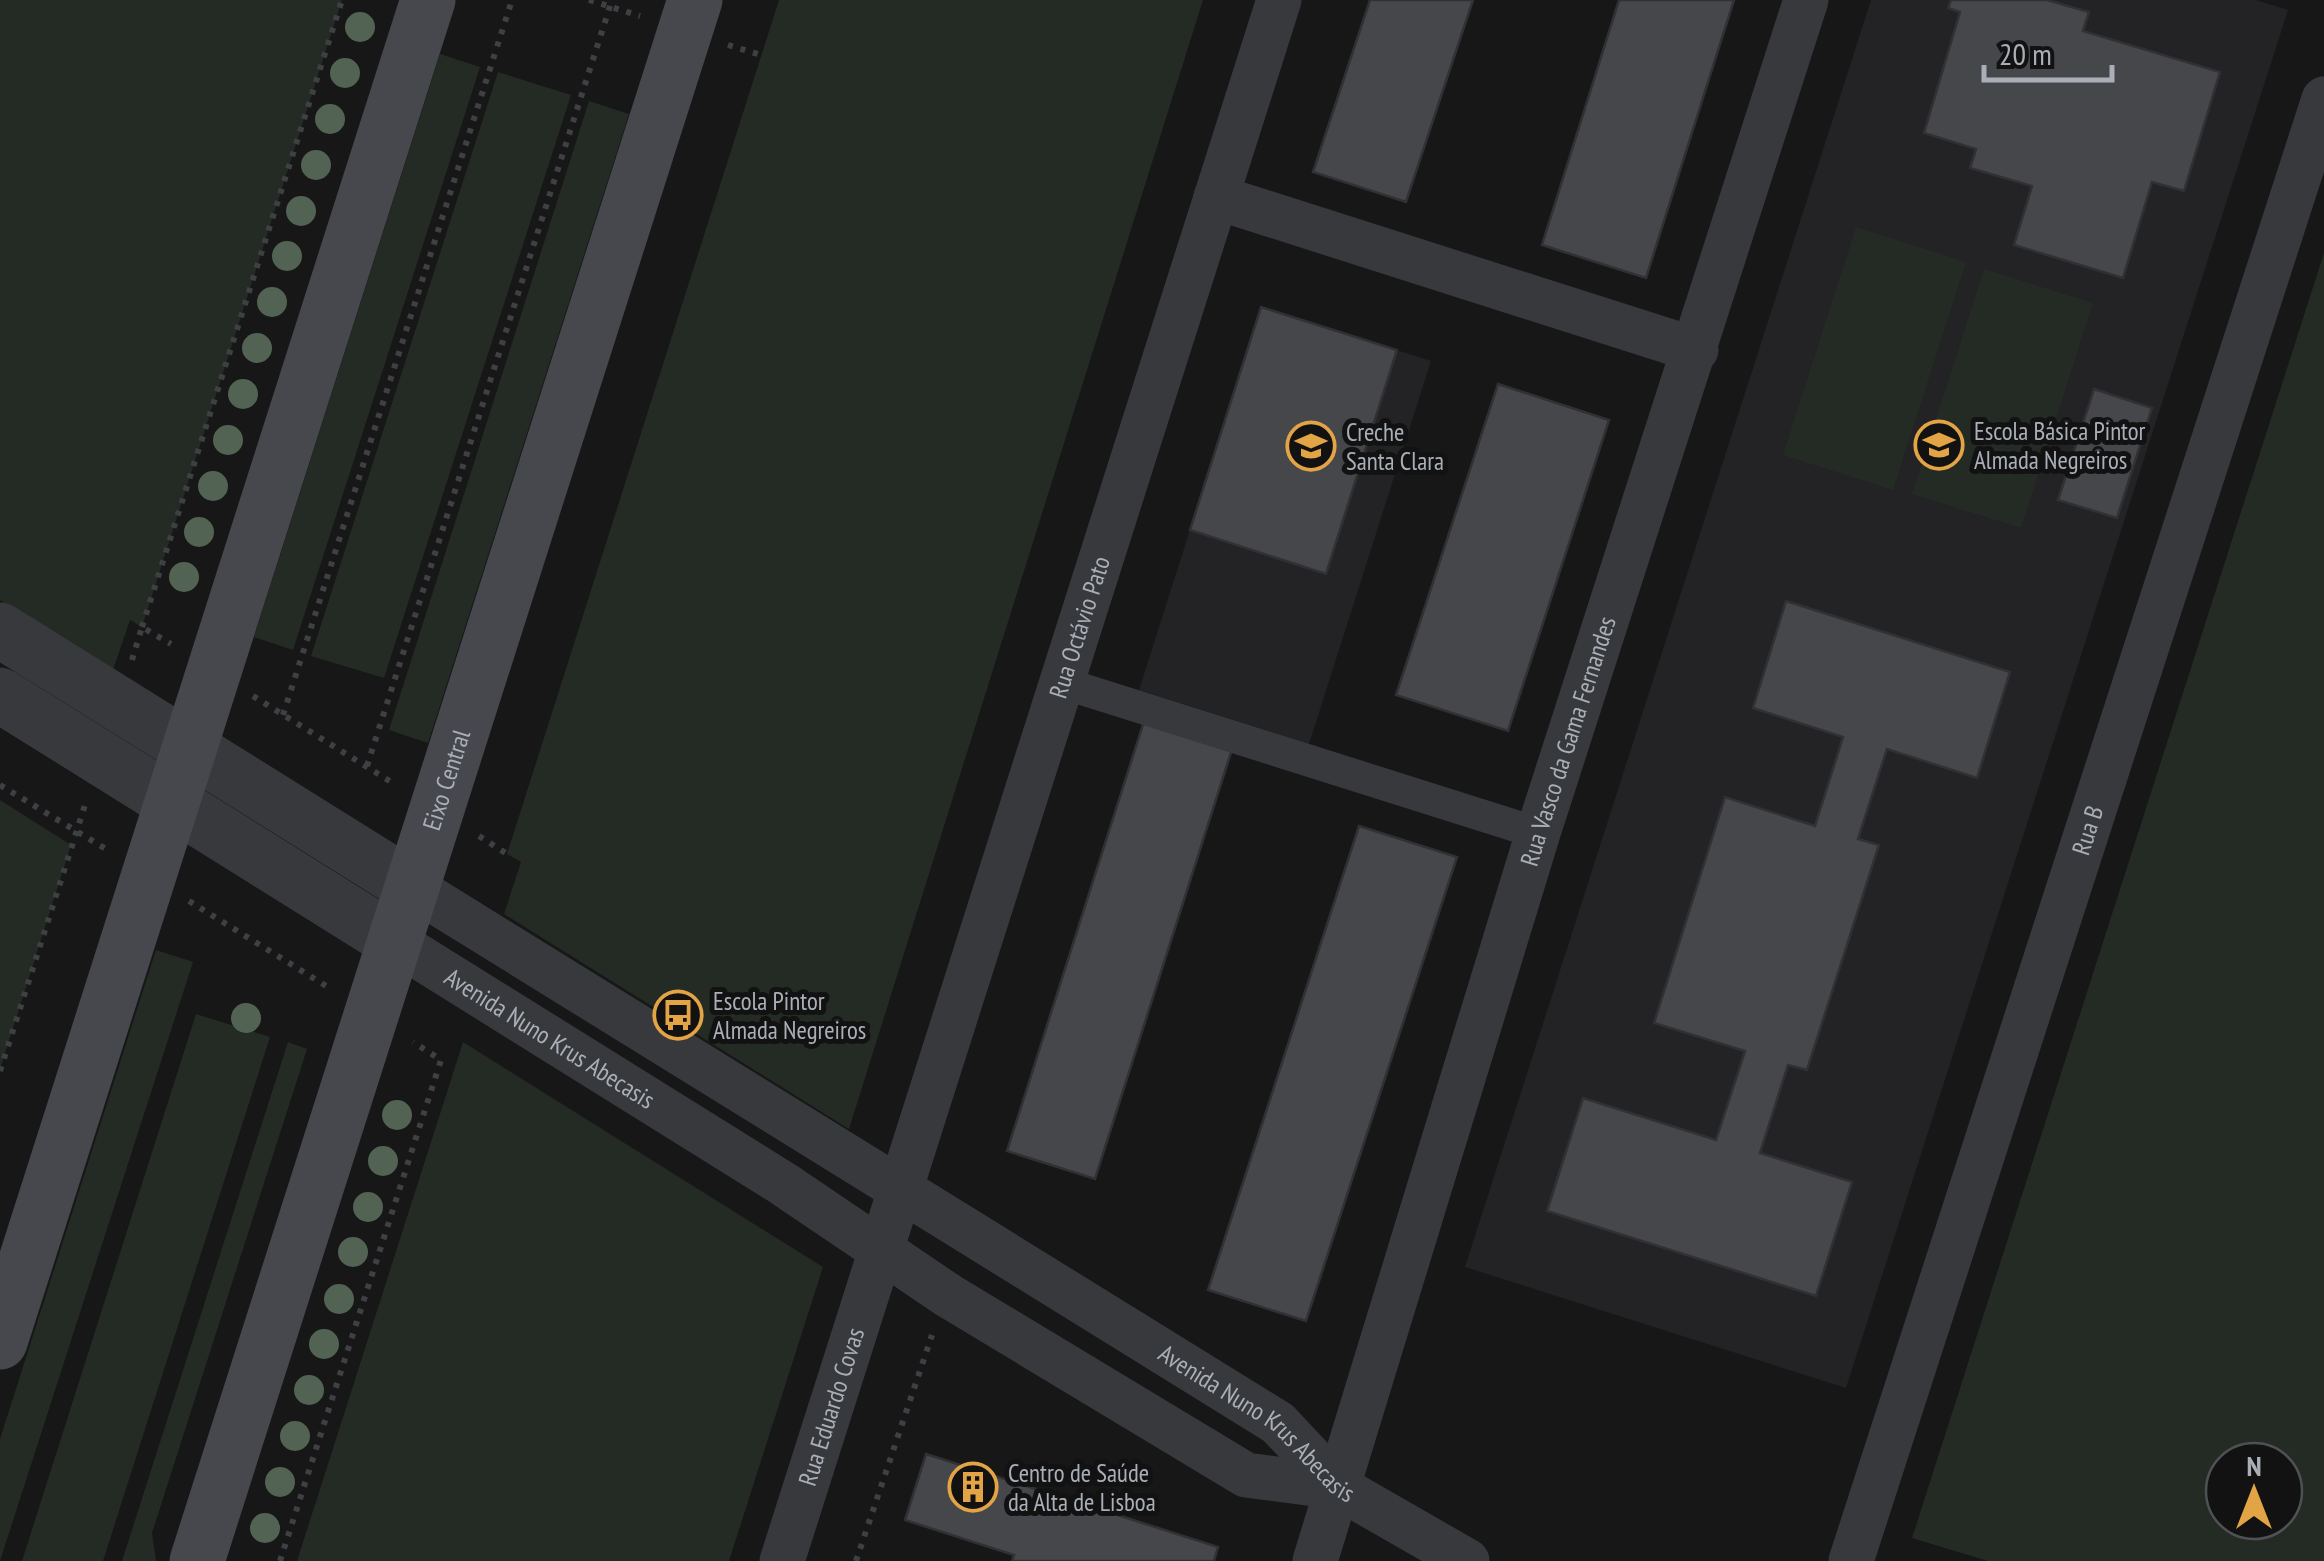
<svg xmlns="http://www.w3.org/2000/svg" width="2324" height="1561" font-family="'PT Sans Narrow',sans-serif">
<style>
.built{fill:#232325}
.green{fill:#232b24;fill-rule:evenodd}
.building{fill:#46474b;stroke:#313134;stroke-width:2.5}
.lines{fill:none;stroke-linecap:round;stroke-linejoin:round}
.path{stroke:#3e4044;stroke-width:6;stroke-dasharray:5 8;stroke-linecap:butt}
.pedestrian{stroke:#38393d;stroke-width:32}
.minor{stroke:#38393d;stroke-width:45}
.tertiary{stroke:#38393d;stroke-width:55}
.secondary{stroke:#46484d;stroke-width:55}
.tree{fill:#526353}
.labels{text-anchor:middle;stroke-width:10;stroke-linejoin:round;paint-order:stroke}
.poi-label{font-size:25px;fill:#aaafb7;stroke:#121213;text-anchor:start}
.street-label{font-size:25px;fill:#aaafb7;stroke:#121213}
</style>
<rect width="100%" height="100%" fill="#171718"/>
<g class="built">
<polygon points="1871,0 2256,0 2288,10 1846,1388 1465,1267"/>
<polygon points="1261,307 1431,361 1309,744 1139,690"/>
</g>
<g class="green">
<polygon points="0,0 342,0 142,627 130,620 113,670 0,600"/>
<polygon points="779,0 1203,0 849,1129 504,914 521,862 507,854"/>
<polygon points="440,54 480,67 293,650 254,637"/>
<polygon points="498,72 571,95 384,678 311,656"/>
<polygon points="589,101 629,114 428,743 389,730"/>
<polygon points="1856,227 1966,262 1893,490 1783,455"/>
<path d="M 2324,253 L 2324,1561 L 1988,1561 L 1912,1538 ZM 2224,1461 L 2284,1461 L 2284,1521 L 2224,1521 Z"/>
<polygon points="1984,269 2093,303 2021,528 1912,494"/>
<polygon points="0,800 71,845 0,1069"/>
<polygon points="156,950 193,962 0,1561 0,1439"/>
<polygon points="196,1014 270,1037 103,1561 22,1561"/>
<polygon points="288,1042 307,1049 152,1533 156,1561 122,1561"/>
<polygon points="463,1042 823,1267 729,1561 297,1561"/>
</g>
<g class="building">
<polygon points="1370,0 1473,0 1406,202 1313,172"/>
<polygon points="1619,0 1734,0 1646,278 1542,245"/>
<polygon points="1951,0 2047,0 2089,12 2083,31 2220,72 2184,191 2152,182 2123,278 2014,245 2032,186 1970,168 1976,149 1924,133 1960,12 1948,8"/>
<polygon points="1261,307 1397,350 1326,574 1190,530"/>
<polygon points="1498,384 1609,420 1508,731 1396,695"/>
<polygon points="2094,389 2152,408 2117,518 2058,500"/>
<polygon points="1786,601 2010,672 1977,778 1887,749 1858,839 1879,845 1807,1070 1788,1065 1760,1153 1852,1182 1816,1296 1547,1211 1583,1098 1716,1140 1745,1051 1654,1023 1725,797 1815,826 1843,737 1753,708"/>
<polygon points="1146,715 1234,743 1095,1179 1007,1151"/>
<polygon points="1359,826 1457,857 1306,1321 1208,1290"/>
<polygon points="926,1454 1218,1547 1214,1561 1012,1561 1014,1555 905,1520"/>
</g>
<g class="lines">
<g class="path">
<polyline points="589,0 640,16"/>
<polyline points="728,45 761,55"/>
<polyline points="142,627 342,0"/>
<polyline points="132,660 142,627 171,644"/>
<polyline points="253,696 396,785"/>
<polyline points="283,715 512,0"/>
<polyline points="367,766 612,0"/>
<polyline points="0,785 106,849"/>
<polyline points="479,836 507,854"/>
<polyline points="189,901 331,989"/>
<polyline points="0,1071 85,805"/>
<polyline points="280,1561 441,1060 413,1042"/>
<polyline points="856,1561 932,1335"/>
</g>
<polyline class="pedestrian" points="1063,683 1538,833"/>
<g class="minor">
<polyline points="1216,197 1696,350"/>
<path id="s1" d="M 412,887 L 1278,1423 L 1338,1487 L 1467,1561"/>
<path id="s2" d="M 397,943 L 782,1183 L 949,1296 L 1246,1475 L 1338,1487"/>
<path id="s3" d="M 782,1561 L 1279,0"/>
<path id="s4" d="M 1315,1561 L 1538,833 L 1806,0"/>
<path id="s5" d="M 1851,1561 L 2324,99"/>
</g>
<g class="tertiary">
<polyline points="0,630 412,887"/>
<polyline points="0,695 397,943"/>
</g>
<g class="secondary">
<polyline points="0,1342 428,0"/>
<path id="s6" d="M 197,1561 L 695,0"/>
</g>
</g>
<g class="tree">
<circle cx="360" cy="27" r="15"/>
<circle cx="345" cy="73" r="15"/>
<circle cx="330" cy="119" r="15"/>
<circle cx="316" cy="165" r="15"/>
<circle cx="301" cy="211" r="15"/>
<circle cx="287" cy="256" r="15"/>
<circle cx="272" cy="302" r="15"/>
<circle cx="257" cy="348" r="15"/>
<circle cx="243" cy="394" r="15"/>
<circle cx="228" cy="440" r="15"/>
<circle cx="213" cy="486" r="15"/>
<circle cx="199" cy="532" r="15"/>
<circle cx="184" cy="577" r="15"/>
<circle cx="246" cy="1018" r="15"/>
<circle cx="397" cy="1115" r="15"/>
<circle cx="383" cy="1161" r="15"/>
<circle cx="368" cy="1207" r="15"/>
<circle cx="353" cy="1252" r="15"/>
<circle cx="339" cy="1299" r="15"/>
<circle cx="324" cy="1344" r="15"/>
<circle cx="309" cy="1390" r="15"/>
<circle cx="295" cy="1436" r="15"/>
<circle cx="280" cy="1482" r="15"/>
<circle cx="265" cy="1528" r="15"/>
</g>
<defs>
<g id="school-ring" transform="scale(2.5)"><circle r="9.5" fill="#121213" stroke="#e3a445" stroke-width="1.5"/><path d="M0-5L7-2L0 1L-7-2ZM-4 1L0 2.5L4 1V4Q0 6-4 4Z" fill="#e3a445"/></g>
<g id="bus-ring" transform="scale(2.5)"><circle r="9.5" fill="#121213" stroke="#e3a445" stroke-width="1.5"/><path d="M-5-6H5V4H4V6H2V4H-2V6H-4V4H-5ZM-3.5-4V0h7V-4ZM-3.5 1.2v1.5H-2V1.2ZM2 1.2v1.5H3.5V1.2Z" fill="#e3a445"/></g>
<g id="building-ring" transform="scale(2.5)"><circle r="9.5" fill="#121213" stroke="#e3a445" stroke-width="1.5"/><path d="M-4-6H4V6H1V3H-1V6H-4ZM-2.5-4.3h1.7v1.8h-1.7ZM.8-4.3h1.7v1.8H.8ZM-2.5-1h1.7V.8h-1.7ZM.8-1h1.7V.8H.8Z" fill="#e3a445"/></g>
</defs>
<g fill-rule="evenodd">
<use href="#school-ring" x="1939" y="445"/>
<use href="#school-ring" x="1311" y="446"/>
<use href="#bus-ring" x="678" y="1015"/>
<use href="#building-ring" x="973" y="1487"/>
</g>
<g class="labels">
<g class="poi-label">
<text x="1974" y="440">Escola Básica Pintor<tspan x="1974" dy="29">Almada Negreiros</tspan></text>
<text x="1346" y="441">Creche<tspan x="1346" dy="29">Santa Clara</tspan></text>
<text x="713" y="1010">Escola Pintor<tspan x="713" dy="29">Almada Negreiros</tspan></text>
<text x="1008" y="1482">Centro de Saúde<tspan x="1008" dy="29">da Alta de Lisboa</tspan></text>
</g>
<g class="street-label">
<text dy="9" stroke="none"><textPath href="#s3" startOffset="980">Rua Octávio Pato</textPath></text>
<text dy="9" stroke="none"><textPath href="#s4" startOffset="858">Rua Vasco da Gama Fernandes</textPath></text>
<text dy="9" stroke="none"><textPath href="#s6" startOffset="820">Eixo Central</textPath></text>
<text dy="9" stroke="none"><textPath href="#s5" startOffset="768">Rua B</textPath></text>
<text dy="9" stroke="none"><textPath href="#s2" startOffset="180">Avenida Nuno Krus Abecasis</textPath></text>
<text dy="9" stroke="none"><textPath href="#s3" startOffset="162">Rua Eduardo Covas</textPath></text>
<text dy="9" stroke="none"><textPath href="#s1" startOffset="1002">Avenida Nuno Krus Abecasis</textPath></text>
</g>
</g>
<g transform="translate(2254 1491)"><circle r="48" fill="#121213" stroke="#4f5155" stroke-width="2.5"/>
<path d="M0-8L18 38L0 25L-18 38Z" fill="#e3a445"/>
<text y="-15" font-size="28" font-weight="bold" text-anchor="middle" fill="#aaafb7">N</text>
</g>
<path d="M1984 65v15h128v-15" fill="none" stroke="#aaafb7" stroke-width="5"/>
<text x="1999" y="65" font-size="30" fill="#aaafb7" stroke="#121213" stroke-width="8" paint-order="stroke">20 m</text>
</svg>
